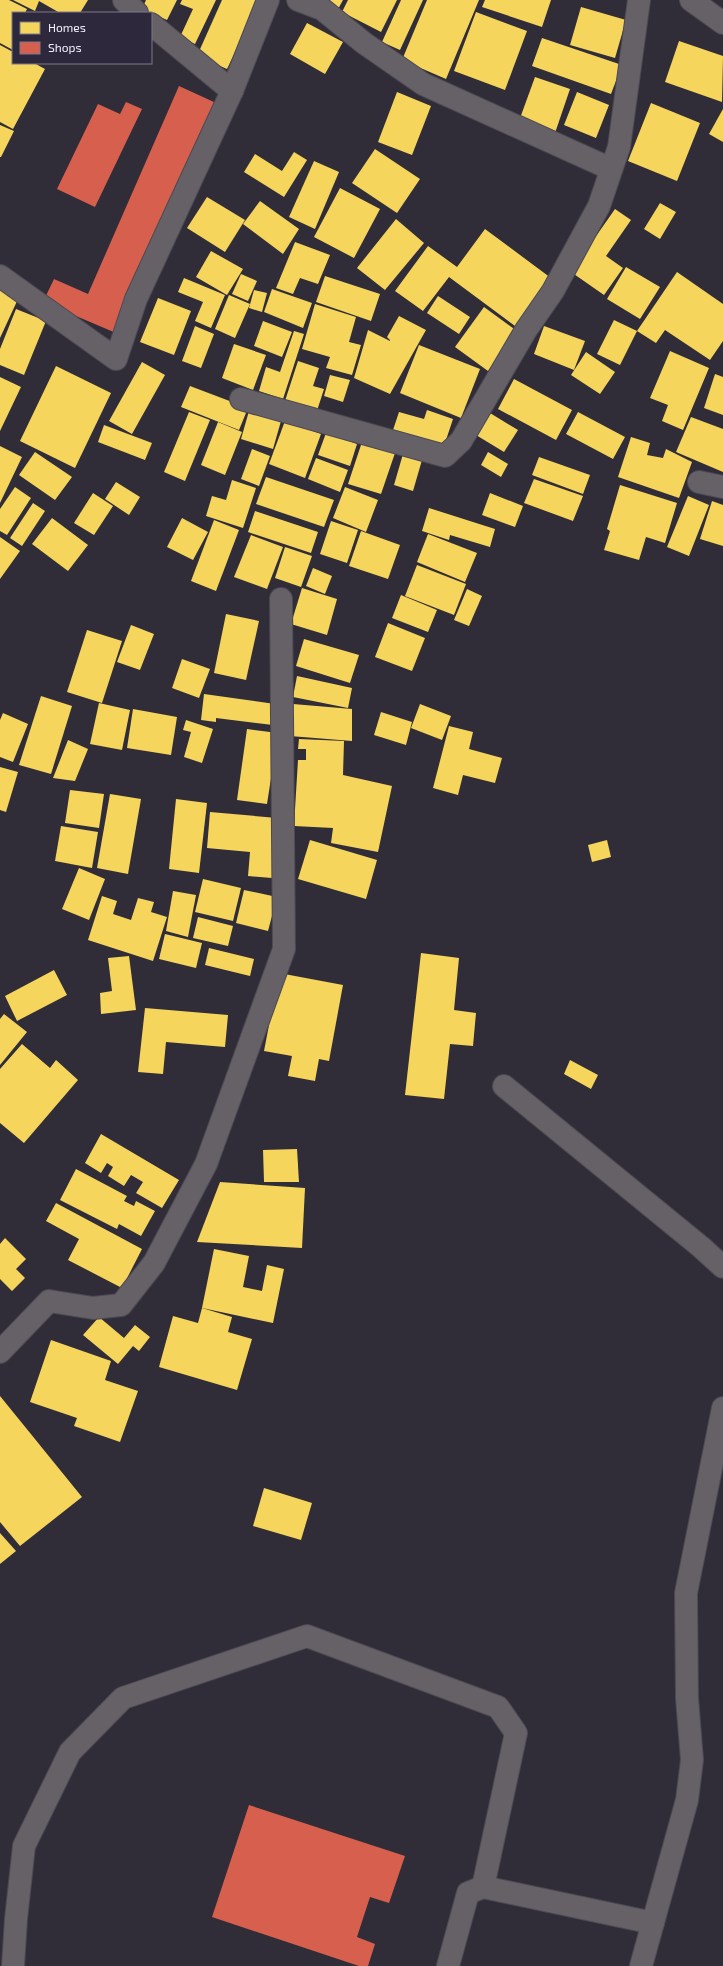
<svg xmlns="http://www.w3.org/2000/svg" width="723" height="1966" font-family="'Exo 2',sans-serif">
<style>
.homes{fill:#f6d55c}
.shops{fill:#d6604d}
.lines{fill:none;stroke-linecap:round;stroke-linejoin:round}
.minor-casing{stroke:#4c4953;stroke-width:24}
.minor{stroke:#666067;stroke-width:22}
</style>
<rect width="100%" height="100%" fill="#302d38"/>
<g class="homes">
<polygon points="0,0 9,0 27,9 25,13 13,13 13,50 0,43"/>
<polygon points="13,0 88,0 80,13 60,13 39,1 35,11"/>
<polygon points="146,0 177,0 167,20 142,9"/>
<polygon points="182,0 216,0 195,44 180,37 193,9 180,4"/>
<polygon points="222,0 260,0 227,69 197,56"/>
<polygon points="315,0 343,0 337,11"/>
<polygon points="348,0 397,0 381,32 342,12"/>
<polygon points="401,0 423,0 400,50 382,42"/>
<polygon points="427,0 479,0 446,79 402,60"/>
<polygon points="485,0 551,0 542,27 482,7"/>
<polygon points="581,7 626,20 615,58 570,45"/>
<polygon points="476,12 527,31 505,90 454,71"/>
<polygon points="307,23 343,42 325,74 290,54"/>
<polygon points="542,38 622,65 611,94 532,66"/>
<polygon points="679,41 723,56 722,102 665,82"/>
<polygon points="0,45 13,52 13,63 34,63 45,69 13,129 0,122"/>
<polygon points="535,77 570,89 555,133 519,121"/>
<polygon points="397,92 431,106 412,155 378,142"/>
<polygon points="577,92 609,105 596,138 564,125"/>
<polygon points="651,103 700,123 677,181 628,161"/>
<polygon points="723,109 723,142 709,134"/>
<polygon points="0,125 14,131 1,157 0,157"/>
<polygon points="375,149 420,179 397,213 352,183"/>
<polygon points="294,152 307,160 284,197 244,172 255,154 282,171"/>
<polygon points="314,161 339,172 315,229 289,217"/>
<polygon points="340,188 380,209 354,258 314,237"/>
<polygon points="207,197 245,220 225,252 187,228"/>
<polygon points="260,201 299,229 283,254 243,224"/>
<polygon points="660,203 676,212 660,239 644,229"/>
<polygon points="615,209 631,220 606,256 623,268 604,295 571,272"/>
<polygon points="396,219 424,243 385,290 357,268"/>
<polygon points="485,229 551,278 515,326 449,277 423,311 395,291 428,246 457,267"/>
<polygon points="295,242 330,255 318,284 300,278 293,294 276,288"/>
<polygon points="211,251 243,269 227,295 196,277"/>
<polygon points="626,267 660,287 640,319 607,299"/>
<polygon points="677,272 723,304 723,341 710,360 665,330 656,343 637,331"/>
<polygon points="241,274 257,281 248,301 232,294"/>
<polygon points="325,276 380,294 371,321 316,302"/>
<polygon points="184,278 225,295 211,328 195,321 203,302 178,292"/>
<polygon points="272,289 312,303 303,328 264,312"/>
<polygon points="0,290 18,299 0,338"/>
<polygon points="254,290 267,293 262,312 249,308"/>
<polygon points="229,295 250,304 235,338 215,329"/>
<polygon points="438,296 470,317 459,334 427,313"/>
<polygon points="158,298 191,311 174,355 140,342"/>
<polygon points="315,304 356,317 349,342 361,345 352,375 326,368 330,357 302,349"/>
<polygon points="484,307 517,331 488,371 455,347"/>
<polygon points="16,309 46,321 24,375 0,365 0,349"/>
<polygon points="399,316 426,330 390,394 354,378 368,330 390,341 390,340 387,337"/>
<polygon points="614,320 637,331 620,365 597,354"/>
<polygon points="263,321 292,332 282,357 254,346"/>
<polygon points="195,326 214,334 201,368 182,361"/>
<polygon points="544,326 585,341 574,370 534,354"/>
<polygon points="294,331 304,334 283,399 259,391 266,367 280,372"/>
<polygon points="234,344 266,355 253,390 222,378"/>
<polygon points="419,345 480,369 461,418 400,393"/>
<polygon points="670,351 709,368 683,430 662,421 668,405 650,398"/>
<polygon points="586,352 615,372 600,394 571,375"/>
<polygon points="298,361 319,368 313,386 324,389 315,417 283,407"/>
<polygon points="142,362 165,375 132,434 109,421"/>
<polygon points="56,366 111,393 75,468 20,441"/>
<polygon points="715,374 723,377 723,415 704,408"/>
<polygon points="330,375 350,380 343,402 324,396"/>
<polygon points="0,377 21,387 0,431"/>
<polygon points="514,379 572,410 556,440 498,409"/>
<polygon points="190,386 248,408 239,430 181,407"/>
<polygon points="427,410 453,419 444,446 393,430 399,412 424,419"/>
<polygon points="249,411 281,421 273,449 241,439"/>
<polygon points="189,412 210,420 185,481 164,472"/>
<polygon points="578,412 625,437 613,459 566,434"/>
<polygon points="490,413 518,430 504,452 476,435"/>
<polygon points="691,417 723,429 723,472 676,452"/>
<polygon points="285,421 321,434 305,478 269,464"/>
<polygon points="218,422 242,432 225,475 201,465"/>
<polygon points="104,425 152,443 145,460 98,442"/>
<polygon points="326,433 357,444 350,466 318,455"/>
<polygon points="631,437 650,443 647,455 663,458 666,449 692,462 679,498 618,477"/>
<polygon points="362,442 395,453 381,494 348,484"/>
<polygon points="0,446 22,457 0,503"/>
<polygon points="252,449 270,456 259,486 241,479"/>
<polygon points="35,452 72,477 55,500 19,475"/>
<polygon points="488,452 508,464 501,477 481,465"/>
<polygon points="403,454 422,460 413,491 394,485"/>
<polygon points="539,457 590,475 583,494 532,475"/>
<polygon points="316,458 348,470 340,492 308,479"/>
<polygon points="266,477 334,500 324,527 256,504"/>
<polygon points="534,479 583,496 573,521 524,503"/>
<polygon points="232,480 256,488 243,528 206,516 212,496 226,500"/>
<polygon points="116,482 140,497 129,515 105,499"/>
<polygon points="620,485 677,503 665,543 646,537 639,560 604,550 610,531 607,529"/>
<polygon points="15,487 31,498 7,535 0,531 0,509"/>
<polygon points="345,487 378,500 366,532 333,518"/>
<polygon points="93,493 113,506 94,535 74,523"/>
<polygon points="490,493 523,506 515,527 482,515"/>
<polygon points="688,496 709,505 689,556 667,547"/>
<polygon points="712,501 723,505 723,546 700,539"/>
<polygon points="33,503 45,511 22,546 10,538"/>
<polygon points="429,508 495,529 490,547 450,535 449,540 422,531"/>
<polygon points="255,511 318,532 311,553 248,532"/>
<polygon points="52,518 88,545 68,571 32,544"/>
<polygon points="182,518 208,532 193,560 167,547"/>
<polygon points="214,520 239,530 216,591 191,581"/>
<polygon points="331,521 358,530 347,563 320,554"/>
<polygon points="361,531 400,545 388,579 349,566"/>
<polygon points="428,534 477,553 465,582 417,562"/>
<polygon points="251,535 283,547 267,589 234,577"/>
<polygon points="0,537 20,551 0,579"/>
<polygon points="285,547 312,556 301,587 275,578"/>
<polygon points="417,565 466,584 454,615 405,596"/>
<polygon points="313,568 332,576 325,594 306,586"/>
<polygon points="302,588 337,599 327,635 291,624"/>
<polygon points="467,589 482,596 469,626 454,620"/>
<polygon points="401,595 437,610 428,632 392,618"/>
<polygon points="226,614 259,621 246,680 214,673"/>
<polygon points="388,623 425,638 412,671 375,657"/>
<polygon points="131,625 154,634 140,670 117,662"/>
<polygon points="87,630 122,641 102,703 67,692"/>
<polygon points="304,639 359,655 350,683 296,666"/>
<polygon points="182,659 210,669 199,698 172,688"/>
<polygon points="297,676 352,688 348,708 293,697"/>
<polygon points="204,694 275,704 273,725 216,718 216,722 201,720"/>
<polygon points="41,696 72,706 51,774 19,765"/>
<polygon points="99,703 130,710 122,750 90,744"/>
<polygon points="293,704 352,709 352,741 290,736"/>
<polygon points="420,704 451,716 442,740 411,728"/>
<polygon points="133,709 177,717 171,755 127,748"/>
<polygon points="381,712 412,722 406,745 374,735"/>
<polygon points="3,713 28,724 13,762 0,757 0,720"/>
<polygon points="186,720 213,729 202,763 184,757 191,732 183,730"/>
<polygon points="449,726 473,732 469,749 502,758 495,783 463,775 458,795 433,788"/>
<polygon points="247,729 278,733 267,804 237,800"/>
<polygon points="299,739 344,741 343,775 392,786 378,852 331,843 333,828 294,826 298,760 306,760 306,749 298,749"/>
<polygon points="68,740 88,749 75,781 53,778"/>
<polygon points="0,767 18,772 6,812 0,810"/>
<polygon points="70,790 104,794 99,828 65,823"/>
<polygon points="110,794 141,799 128,874 97,868"/>
<polygon points="176,799 207,803 199,873 169,869"/>
<polygon points="210,812 277,818 272,878 248,876 250,852 207,848"/>
<polygon points="61,826 98,832 92,868 55,861"/>
<polygon points="310,840 377,860 366,899 298,879"/>
<polygon points="607,840 611,857 592,862 588,845"/>
<polygon points="79,868 105,879 89,920 62,909"/>
<polygon points="203,879 241,888 233,921 195,912"/>
<polygon points="244,890 277,897 268,931 236,923"/>
<polygon points="173,891 196,895 188,937 166,931"/>
<polygon points="102,896 117,901 113,914 131,920 138,898 154,902 151,912 167,917 153,961 88,940"/>
<polygon points="198,917 233,926 228,946 193,938"/>
<polygon points="165,934 202,943 196,968 159,959"/>
<polygon points="209,948 254,959 250,976 205,965"/>
<polygon points="421,953 459,958 454,1010 476,1013 473,1046 450,1044 444,1099 405,1095"/>
<polygon points="129,956 136,1010 101,1014 100,993 112,991 108,958"/>
<polygon points="54,970 67,995 17,1021 5,996"/>
<polygon points="279,973 343,985 329,1061 319,1059 315,1081 288,1076 292,1056 264,1051"/>
<polygon points="145,1008 228,1015 225,1047 166,1042 163,1074 138,1072"/>
<polygon points="4,1014 27,1032 0,1065 0,1019"/>
<polygon points="22,1044 50,1068 56,1060 78,1080 24,1143 0,1123 0,1069"/>
<polygon points="570,1060 598,1075 591,1089 564,1074"/>
<polygon points="101,1134 179,1180 162,1208 136,1193 143,1182 131,1175 124,1186 108,1176 113,1167 107,1163 101,1173 85,1163"/>
<polygon points="297,1149 299,1182 264,1182 263,1150"/>
<polygon points="76,1169 127,1196 124,1201 134,1206 136,1201 155,1211 141,1236 119,1224 117,1229 60,1200"/>
<polygon points="220,1182 305,1188 302,1248 197,1242"/>
<polygon points="56,1203 142,1249 122,1288 68,1260 79,1239 46,1221"/>
<polygon points="5,1238 26,1259 16,1269 25,1278 12,1291 0,1279 0,1244"/>
<polygon points="214,1249 249,1256 243,1287 262,1291 267,1265 284,1269 273,1323 202,1308"/>
<polygon points="202,1308 232,1317 228,1332 252,1339 237,1390 159,1367 173,1316 198,1323"/>
<polygon points="99,1317 124,1338 135,1325 150,1337 139,1351 133,1346 118,1364 83,1335"/>
<polygon points="51,1340 111,1361 105,1380 138,1391 120,1442 74,1426 77,1418 30,1402"/>
<polygon points="0,1396 82,1497 20,1546 0,1522"/>
<polygon points="264,1488 312,1503 301,1540 253,1526"/>
<polygon points="0,1533 16,1551 0,1564"/>
</g>
<g class="shops">
<polygon points="179,86 216,103 116,333 43,302 54,279 88,294"/>
<polygon points="126,102 142,109 95,207 57,189 98,104 120,114"/>
<polygon points="249,1805 405,1856 389,1903 370,1897 357,1937 375,1944 368,1966 359,1966 212,1917"/>
</g>
<g class="lines">
<g class="minor-casing">
<g id="minor">
<polyline points="124,0 137,13"/>
<polyline points="298,0 322,9 364,43 423,84 611,169"/>
<polyline points="691,0 723,23"/>
<polyline points="151,24 232,91"/>
<polyline points="0,276 116,359 136,299 232,91 268,0"/>
<polyline points="241,399 445,456 461,441 526,330 553,291 599,206 619,147 639,0"/>
<polyline points="699,482 723,487"/>
<polyline points="504,1086 701,1247 723,1267"/>
<polyline points="0,1352 49,1301 93,1308 121,1305 154,1263 206,1164 284,949 281,599"/>
<polyline points="13,1966 16,1919 24,1846 70,1752 123,1698 307,1636 498,1707 516,1733 483,1887"/>
<polyline points="448,1966 468,1893 483,1887 653,1923"/>
<polyline points="641,1966 687,1800 692,1760 687,1698 686,1593 723,1408"/>
</g>
</g>
<use href="#minor" class="minor"/>
</g>
<rect x="12" y="12" width="140" height="52" fill="#2e283d" stroke="#7d788a"/>
<rect x="20" y="22" width="20" height="12" fill="#f6d55c" stroke="#7d788a"/>
<text x="48" y="32" font-size="12" fill="#f3effd">Homes</text>
<rect x="20" y="42" width="20" height="12" fill="#d6604d" stroke="#7d788a"/>
<text x="48" y="52" font-size="12" fill="#f3effd">Shops</text>
</svg>
